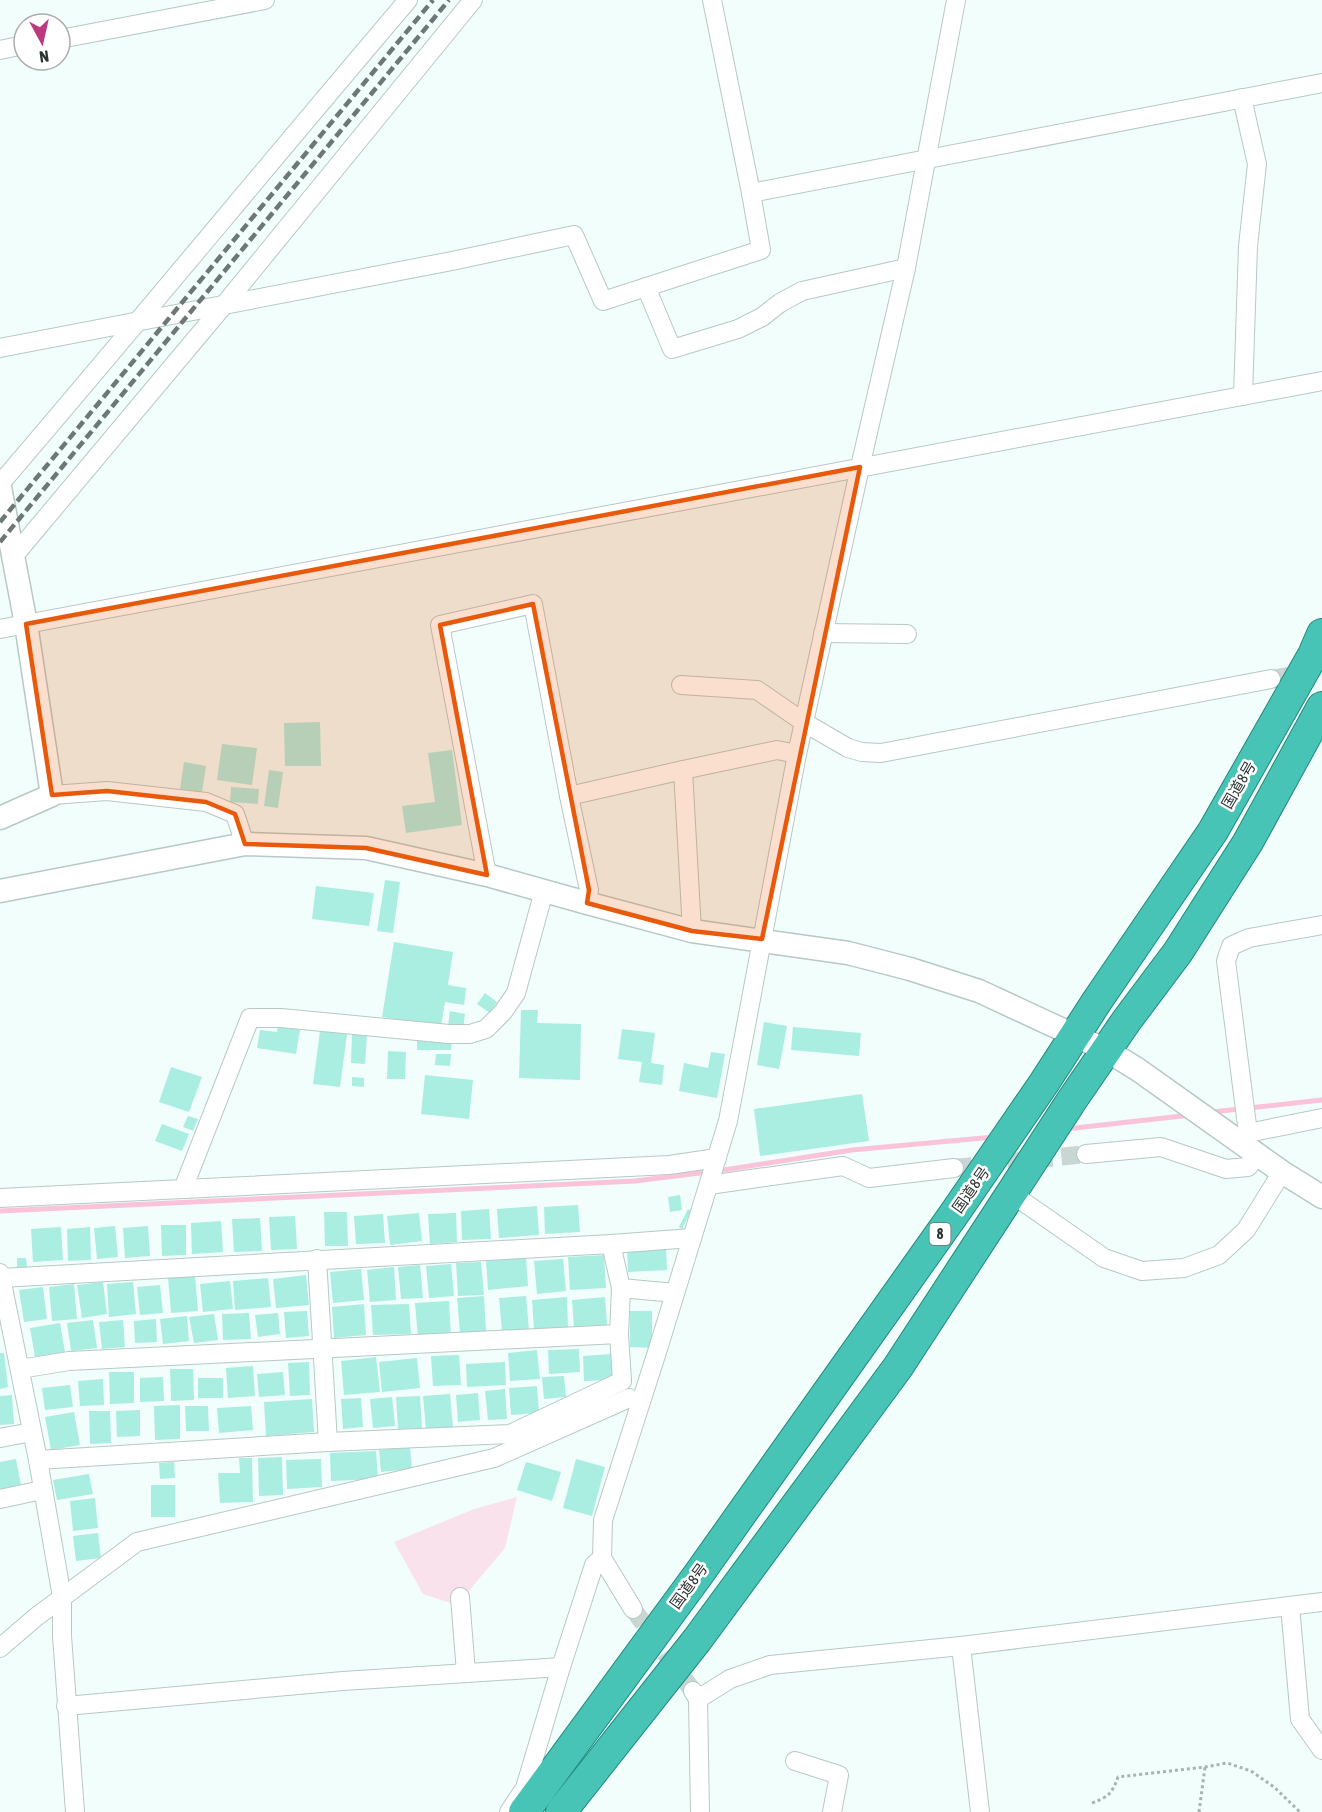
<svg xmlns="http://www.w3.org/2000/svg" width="1322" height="1812" font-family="'Asap Condensed','Noto Sans JP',sans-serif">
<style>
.green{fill:#fae2ec}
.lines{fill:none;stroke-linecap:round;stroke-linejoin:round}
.stream{stroke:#fbc3da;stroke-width:5}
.building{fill:#aaede1}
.minor-tunnel{stroke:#cad6d4;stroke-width:18;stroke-dasharray:18 9;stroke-linecap:butt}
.minor-casing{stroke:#b6c9c5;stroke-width:20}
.tertiary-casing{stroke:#b6c9c5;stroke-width:25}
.trunk-casing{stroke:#20887c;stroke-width:32}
.path{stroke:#a9b3b1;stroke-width:3;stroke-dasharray:3 3;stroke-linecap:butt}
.minor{stroke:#fff;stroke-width:18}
.tertiary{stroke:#fff;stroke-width:22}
.trunk{stroke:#48c4b6;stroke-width:30}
.rail{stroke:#6d7775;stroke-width:4.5;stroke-dasharray:9 4.5;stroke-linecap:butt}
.marked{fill:#e8590c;fill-opacity:0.2;stroke:#e8590c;stroke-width:4.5;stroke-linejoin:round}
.labels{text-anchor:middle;stroke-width:5;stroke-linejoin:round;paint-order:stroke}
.shield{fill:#fff;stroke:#6b7170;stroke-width:1.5}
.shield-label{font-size:14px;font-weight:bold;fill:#2c3432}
.street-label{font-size:15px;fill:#2c3432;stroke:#fff}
</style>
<rect width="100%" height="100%" fill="#f2fefc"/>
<polygon class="green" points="517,1497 505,1548 467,1593 450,1603 423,1594 394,1542 474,1509"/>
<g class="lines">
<g class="stream">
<polyline points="1212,1112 1322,1100"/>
<polyline points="1066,1129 1191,1115"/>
<polyline points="717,1171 852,1150 994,1137"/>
<polyline points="0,1211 635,1181 708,1172"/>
</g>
</g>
<g class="building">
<polygon points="320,722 321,766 285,766 284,723"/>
<polygon points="222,744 257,748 252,785 217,780"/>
<polygon points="452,750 462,825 406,833 402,806 435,802 428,753"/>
<polygon points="184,762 206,766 202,792 180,789"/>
<polygon points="269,770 283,772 278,808 264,806"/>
<polygon points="231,787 259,789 258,804 230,802"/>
<polygon points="385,880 400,882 393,933 377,931"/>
<polygon points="316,886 374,893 369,926 312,919"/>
<polygon points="394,942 453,952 448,985 466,988 464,1005 445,1002 441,1026 382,1017"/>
<polygon points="485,993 497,1002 490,1013 477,1004"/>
<polygon points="521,1010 538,1010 537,1023 581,1024 580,1080 519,1078"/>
<polygon points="450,1011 465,1014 463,1029 448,1026"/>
<polygon points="764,1022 787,1026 779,1069 757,1065"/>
<polygon points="278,1027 300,1030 296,1054 257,1048 260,1030 277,1032"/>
<polygon points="793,1027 861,1033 859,1056 791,1050"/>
<polygon points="622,1029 655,1033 651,1063 664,1065 662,1085 639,1082 642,1062 618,1059"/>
<polygon points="320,1031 347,1034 340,1087 313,1084"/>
<polygon points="352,1035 367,1035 365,1064 351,1063"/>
<polygon points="417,1041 452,1042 451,1050 417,1050"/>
<polygon points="388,1051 406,1052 405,1079 387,1079"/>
<polygon points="711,1052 725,1054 717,1098 679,1091 684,1063 708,1068"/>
<polygon points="436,1054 451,1054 450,1066 435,1065"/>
<polygon points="171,1067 202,1077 189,1112 159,1102"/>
<polygon points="425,1075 473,1080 469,1119 421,1114"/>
<polygon points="352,1077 364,1078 364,1087 352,1086"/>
<polygon points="862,1094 869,1141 760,1156 754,1109"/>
<polygon points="188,1116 198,1119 193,1131 183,1127"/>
<polygon points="162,1124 189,1134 182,1151 155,1141"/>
<polygon points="680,1195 682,1210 670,1212 668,1197"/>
<polygon points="578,1205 580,1232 545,1234 544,1207"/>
<polygon points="537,1206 539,1235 499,1238 497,1209"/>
<polygon points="489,1209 491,1239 462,1240 461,1211"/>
<polygon points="688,1209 691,1211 682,1229 679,1227"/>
<polygon points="324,1212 347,1212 348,1246 325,1246"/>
<polygon points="419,1213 422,1241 390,1245 387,1216"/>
<polygon points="456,1213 457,1242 430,1244 428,1214"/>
<polygon points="383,1214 385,1243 356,1244 354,1216"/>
<polygon points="295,1216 297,1249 271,1250 269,1217"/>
<polygon points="260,1218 262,1251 234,1252 232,1219"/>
<polygon points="221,1221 223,1252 192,1254 191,1223"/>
<polygon points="161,1225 186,1225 186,1255 162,1256"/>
<polygon points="115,1226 118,1257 97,1259 94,1228"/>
<polygon points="148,1226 150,1256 125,1258 123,1228"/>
<polygon points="61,1227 63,1260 33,1262 31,1229"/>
<polygon points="90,1227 91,1260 68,1261 67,1229"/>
<polygon points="666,1246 667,1270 628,1272 627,1247"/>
<polygon points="604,1255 606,1288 570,1290 568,1257"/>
<polygon points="17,1258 26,1258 27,1268 17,1268"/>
<polygon points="526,1258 528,1286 488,1290 486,1261"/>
<polygon points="563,1259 566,1291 537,1294 534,1261"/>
<polygon points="481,1262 484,1295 458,1296 456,1263"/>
<polygon points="451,1264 454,1296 429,1298 426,1266"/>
<polygon points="420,1265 423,1298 401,1299 398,1267"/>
<polygon points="394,1267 396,1300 370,1302 367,1270"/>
<polygon points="361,1269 364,1300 333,1303 330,1272"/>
<polygon points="195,1275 198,1311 171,1313 168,1277"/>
<polygon points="306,1275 309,1305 276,1308 273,1279"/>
<polygon points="268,1278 271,1307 235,1310 233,1281"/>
<polygon points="230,1281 233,1309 203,1312 200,1284"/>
<polygon points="103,1282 107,1314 82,1318 77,1285"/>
<polygon points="133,1282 136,1314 109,1317 107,1284"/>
<polygon points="74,1284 77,1319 52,1321 49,1287"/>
<polygon points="160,1285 163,1313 140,1315 137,1287"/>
<polygon points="43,1287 47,1319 24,1322 19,1290"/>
<polygon points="484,1296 486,1331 460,1333 457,1298"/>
<polygon points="526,1296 529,1330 502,1332 499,1298"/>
<polygon points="567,1297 568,1328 534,1330 532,1300"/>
<polygon points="605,1297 607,1325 574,1327 572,1300"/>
<polygon points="449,1301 451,1335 418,1338 415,1303"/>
<polygon points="364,1304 366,1335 334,1338 332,1307"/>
<polygon points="409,1304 411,1334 373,1335 371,1305"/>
<polygon points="307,1311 309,1336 286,1338 284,1312"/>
<polygon points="630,1311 652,1311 652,1348 630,1347"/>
<polygon points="249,1313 251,1339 223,1340 222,1314"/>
<polygon points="278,1313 280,1334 258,1337 255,1315"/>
<polygon points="214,1314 218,1340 194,1343 189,1317"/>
<polygon points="187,1316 189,1341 163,1344 160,1319"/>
<polygon points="156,1319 157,1342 135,1343 134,1321"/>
<polygon points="93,1320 97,1348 71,1351 67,1323"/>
<polygon points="123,1320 125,1347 102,1349 99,1322"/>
<polygon points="60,1323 65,1352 35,1357 30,1328"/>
<polygon points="579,1349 580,1372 549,1374 548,1350"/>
<polygon points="537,1350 540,1379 510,1381 508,1353"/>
<polygon points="0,1353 4,1353 8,1387 0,1389"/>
<polygon points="612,1354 614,1380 584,1381 583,1356"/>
<polygon points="459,1355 461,1385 433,1386 431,1356"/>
<polygon points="376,1357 380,1392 344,1395 341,1361"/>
<polygon points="417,1358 420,1388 382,1392 379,1362"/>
<polygon points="309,1362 310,1395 290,1396 288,1363"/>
<polygon points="505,1362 506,1385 467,1387 466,1364"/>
<polygon points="253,1366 255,1396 228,1398 226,1368"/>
<polygon points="170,1369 193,1369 194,1400 171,1401"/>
<polygon points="109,1372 134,1372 134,1403 110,1404"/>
<polygon points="283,1372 285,1395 259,1397 257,1374"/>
<polygon points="564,1376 566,1397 544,1399 542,1377"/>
<polygon points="163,1377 164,1401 140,1402 140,1378"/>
<rect x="198" y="1378" width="25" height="20"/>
<polygon points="103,1379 104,1405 80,1406 78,1381"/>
<polygon points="70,1385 73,1407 45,1410 42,1388"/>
<polygon points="537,1386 539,1413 511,1415 509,1388"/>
<polygon points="505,1389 507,1419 488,1420 485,1391"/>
<polygon points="478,1393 480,1420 458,1422 456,1395"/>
<polygon points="450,1394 453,1428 426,1430 423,1396"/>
<polygon points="12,1395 14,1424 0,1425 0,1396"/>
<polygon points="420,1396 422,1428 398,1429 396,1397"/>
<polygon points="392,1397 395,1426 373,1428 370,1399"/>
<polygon points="361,1398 363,1427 343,1429 341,1399"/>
<polygon points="312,1399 314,1432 266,1436 264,1402"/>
<polygon points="180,1405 180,1439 155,1440 154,1406"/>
<polygon points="185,1406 208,1406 209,1431 186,1431"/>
<polygon points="251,1406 253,1430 219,1433 217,1408"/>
<polygon points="140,1410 140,1436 117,1437 116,1411"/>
<polygon points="89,1411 110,1411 111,1443 90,1444"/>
<polygon points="74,1412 80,1445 51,1450 45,1417"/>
<polygon points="410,1447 412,1469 381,1472 379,1450"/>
<polygon points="376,1451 378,1479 331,1481 330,1453"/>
<polygon points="282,1457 283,1495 259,1496 258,1458"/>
<polygon points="239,1458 252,1458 253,1502 220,1503 218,1473 240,1473"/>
<polygon points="16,1459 21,1485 0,1489 0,1462"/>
<polygon points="321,1459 322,1487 287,1489 286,1460"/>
<polygon points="576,1459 605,1467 592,1516 563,1508"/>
<polygon points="174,1462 175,1478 160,1479 159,1463"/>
<polygon points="526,1462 561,1472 552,1501 517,1490"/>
<polygon points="89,1474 93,1494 57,1500 53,1480"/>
<rect x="151" y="1485" width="24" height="32"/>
<polygon points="95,1498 98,1528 73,1531 70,1501"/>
<polygon points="98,1533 101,1558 76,1561 73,1536"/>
</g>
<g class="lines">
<g class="minor-tunnel">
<polyline points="1271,679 1322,670"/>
<polyline points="954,1168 1086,1154"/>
<polyline points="633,1609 693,1691"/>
</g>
<g class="minor-casing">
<g id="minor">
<polyline points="712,0 751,193"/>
<polyline points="60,39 265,0"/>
<polyline points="0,50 24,45"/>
<polyline points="1242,98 1257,164 1248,246 1243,396"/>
<polyline points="646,287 672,349 738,329 762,317 780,303 802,291 906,268"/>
<polyline points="0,348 452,261 574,235 603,301 761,250 751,193 1322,83"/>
<path d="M 0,484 C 137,324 271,161 408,0"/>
<polyline points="13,557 224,305 473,0"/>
<polyline points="0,629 1322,381"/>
<polyline points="823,633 907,634"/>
<polyline points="681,685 757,690 805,723 848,748 862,752 881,753 1271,679"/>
<polyline points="52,795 107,791 206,802 235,814 245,844"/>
<polyline points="487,875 440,625 533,604 569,796"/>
<polyline points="587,903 589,890 569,796 683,770"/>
<polyline points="692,931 683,770 777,750 797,754"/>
<polyline points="1248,1133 1226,961 1231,946 1249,938 1322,925"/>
<polyline points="1242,1141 1248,1133 1322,1118"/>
<polyline points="1086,1154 1161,1147 1226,1169 1248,1167 1257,1155"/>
<polyline points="709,1185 843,1166 869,1178 954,1168"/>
<polyline points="183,1189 669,1165 717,1158"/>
<polyline points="1012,1194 1104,1258 1142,1271 1184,1268 1219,1255 1246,1230 1282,1172"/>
<polyline points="0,1198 183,1189 250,1018 281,1018 449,1034 470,1034 486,1029 503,1012 516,993 544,891"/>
<polyline points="611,1244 692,1238"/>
<polyline points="317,1259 328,1442"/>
<polyline points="0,1273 38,1460 62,1597 62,1636 75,1812"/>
<polyline points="0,1278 611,1244 621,1288"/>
<polyline points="20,1369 69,1361 619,1334 621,1288 675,1293"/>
<polyline points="0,1438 32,1432"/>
<polyline points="38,1460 328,1442 510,1434 622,1381 619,1334"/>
<polyline points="0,1499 42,1490"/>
<polyline points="460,1597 466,1673"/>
<polyline points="1290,1606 1300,1719 1322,1750"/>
<polyline points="633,1609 602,1558 603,1520 658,1349 728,1121 797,754 860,467 906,268 956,0"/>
<polyline points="961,1646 980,1812"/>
<polyline points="0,1648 36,1617 137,1542 494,1458 629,1398"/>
<polyline points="693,1691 698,1699 700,1812"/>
<polyline points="698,1699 730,1679 770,1665 961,1646 1322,1602"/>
<polyline points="66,1706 343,1681 561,1667"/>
<polyline points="795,1761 839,1775 832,1812"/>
<polyline points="509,1812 525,1788 561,1667 594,1565 602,1558"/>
</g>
</g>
<g class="tertiary-casing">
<g id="tertiary">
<polyline points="0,487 26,624 52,795 0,818"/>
<polyline points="0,891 245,844 366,848 487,875 587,903 692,931 848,953 910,969 979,991 1106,1050 1137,1069 1282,1172 1322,1197"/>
</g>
</g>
<g class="trunk-casing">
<g id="trunk">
<polyline points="524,1812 698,1575 954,1214 1044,1083 1097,1001 1213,831 1313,655 1322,634"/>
<polyline points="561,1812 697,1640 898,1367 1072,1100 1127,1020 1178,952 1248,842 1322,707"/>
</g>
</g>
<g class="path">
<path d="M 1092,1803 C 1108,1797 1112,1794 1118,1777 L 1205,1767 L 1227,1763 L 1251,1771 L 1274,1787 L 1300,1812"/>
<polyline points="1199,1812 1205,1767"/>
</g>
<use href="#minor" class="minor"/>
<use href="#tertiary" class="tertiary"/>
<use href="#trunk" class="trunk"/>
<g class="rail">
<polyline points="0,522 433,0"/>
<polyline points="0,542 449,0"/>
</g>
</g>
<path class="marked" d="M 860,467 L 762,939 L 692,931 L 587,903 L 589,890 L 533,604 L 440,625 L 487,875 L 366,848 L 245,844 L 235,814 L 206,802 L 107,791 L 52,795 L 26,624 Z"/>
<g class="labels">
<rect class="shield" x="929.5" y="1223" width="21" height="22" rx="4.5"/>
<g class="shield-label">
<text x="940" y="1239">8</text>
</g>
<g class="street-label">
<text transform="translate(1239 785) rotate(-60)" y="5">国道8号</text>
<text transform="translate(971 1190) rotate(-55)" y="5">国道8号</text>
<text transform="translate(689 1586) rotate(-54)" y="5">国道8号</text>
</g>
</g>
<g transform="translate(42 42) rotate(172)"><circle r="28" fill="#ffffff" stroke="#abaead" stroke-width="1.5"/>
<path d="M0-4.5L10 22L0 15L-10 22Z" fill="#bd397f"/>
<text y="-9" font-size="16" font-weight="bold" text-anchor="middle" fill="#2c3432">N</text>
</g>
</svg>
